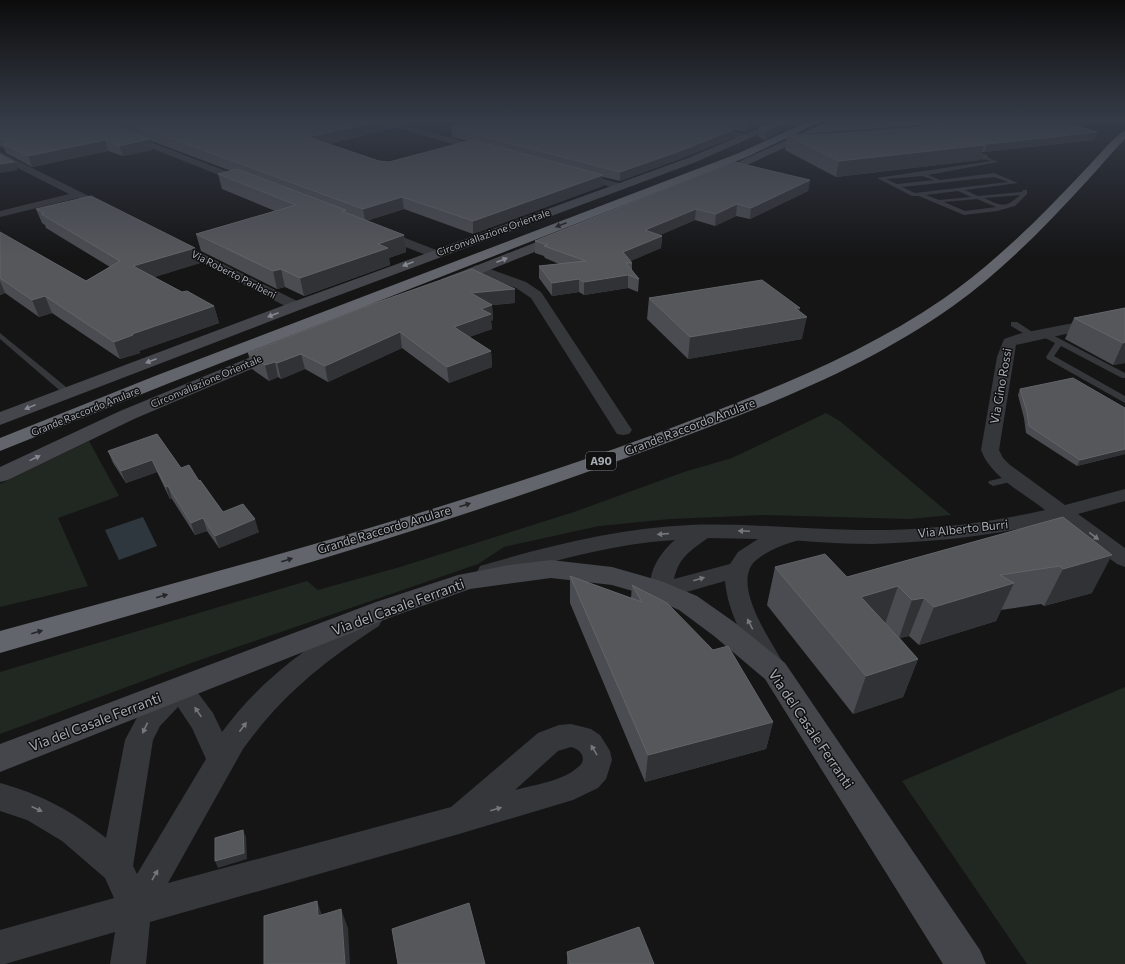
<svg xmlns="http://www.w3.org/2000/svg" width="1125" height="964" font-family="Commissioner,sans-serif">
<style>
.green{fill:#212822}
.water{fill:#2f373e}
.lines{fill:none;stroke-linecap:round;stroke-linejoin:round}
.lane{fill:#36373b;fill-rule:evenodd}
.street{fill:#36373b;fill-rule:evenodd}
.secondary{fill:#44464b;fill-rule:evenodd}
.highway{fill:#62656b;fill-rule:evenodd}
.wall{fill:#4b4c51}
.shaded-wall{fill:#313235}
.building{fill:#55575b;stroke:#626469}
.oneway{fill:#242528}
.oneway2{fill:#858890}
.oneway3{fill:#75777e}
.labels{text-anchor:middle;stroke-width:3;stroke-linejoin:round;paint-order:stroke}
.far-street-label{font-size:10px;fill:#a8acb5;stroke:#101011}
.shield{fill:#101011;stroke:#7a7d84;stroke-width:1}
.shield-label{font-size:11px;font-weight:bold;fill:#a8acb5}
.street-label{font-size:12px;fill:#a8acb5;stroke:#101011}
.near-street-label{font-size:14px;fill:#a8acb5;stroke:#101011}
</style>
<rect width="100%" height="100%" fill="#151516"/>
<g class="green">
<polygon points="384,121 489,121 435,135"/>
<polygon points="826,413 841,422 951,515 909,519 765,515 670,519 599,526 504,547 478,564 194,662 0,734 0,672 307,581 318,590 400,567 574,512 684,472 732,458"/>
<polygon points="89,441 119,496 58,518 88,586 0,607 0,484"/>
<polygon points="1125,687 1125,964 1027,964 902,781"/>
</g>
<polygon class="water" points="143,517 157,546 119,560 105,530"/>
<g class="lines">
<g class="lane">
<path d="M 984,156 L 998,162 L 928,175 L 940,180 L 994,173 L 1018,183 L 965,190 L 978,196 L 1022,192 L 1023,190 L 1027,190 L 1027,194 L 1015,206 L 997,211 L 964,215 L 919,196 L 912,196 L 877,178 L 991,161 L 982,158 ZM 922,176 L 934,180 L 897,184 L 886,179 ZM 994,177 L 1008,182 L 915,193 L 902,187 ZM 958,191 L 971,197 L 939,200 L 926,195 ZM 1020,195 C 1005,209 1002,206 984,198 ZM 977,199 L 996,207 L 965,211 L 944,202 Z"/>
<polygon points="1011,322 1017,322 1037,335 1036,337 1030,337 1011,326"/>
<polygon points="1039,331 1045,331 1125,373 1125,378 1122,378 1061,346 1054,356 1125,396 1125,403 1047,359 1046,357 1055,343 1039,335"/>
<polygon points="0,333 71,391 72,393 71,395 65,395 0,339"/>
<polygon points="1015,475 1020,478 1019,480 993,486 988,483 989,481"/>
</g>
<g class="street">
<polygon points="83,121 96,121 252,181 253,183 248,186 244,185"/>
<polygon points="373,121 388,121 488,148 490,150 485,153"/>
<polygon points="668,121 686,121 747,134 751,137 747,140"/>
<polygon points="956,144 987,155 989,157 984,160 953,149 951,147 953,145"/>
<polygon points="0,152 113,208 115,210 113,212 105,212 78,198 0,217 0,211 69,194 0,159"/>
<polygon points="576,172 623,184 624,186 619,189 572,177 571,175"/>
<polygon points="379,228 439,251 441,254 439,257 431,257 375,235 373,232 375,229"/>
<polygon points="173,239 301,303 303,306 301,309 296,310 291,309 169,246 167,243 169,240"/>
<polygon points="479,265 526,282 541,292 632,430 629,434 623,435 617,434 531,298 516,288 474,272 472,269 474,266"/>
<path d="M 1125,313 L 1125,321 L 1016,345 L 999,450 L 1003,458 L 1010,465 L 1065,505 L 1125,489 L 1125,501 L 1078,514 L 1125,548 L 1125,567 L 1117,564 L 1058,520 C 996,536 935,542 872,544 C 853,544 835,543 817,542 C 810,542 802,540 796,541 C 783,544 755,556 750,568 C 738,596 772,642 785,666 L 781,673 L 772,676 L 763,673 C 747,644 728,615 725,581 L 662,599 L 654,597 C 643,578 660,552 675,540 C 610,544 550,562 488,580 L 480,578 L 477,572 L 480,566 C 548,546 618,528 690,525 C 746,523 802,529 859,530 C 921,531 984,524 1045,510 C 1023,493 990,476 981,450 L 997,357 L 1004,339 L 1022,333 ZM 708,538 L 758,539 L 738,552 L 730,564 L 674,579 C 679,557 690,551 708,538 Z"/>
<path d="M 370,611 L 379,614 L 382,620 L 379,626 C 323,662 282,695 243,749 L 168,883 L 451,807 L 538,733 L 559,725 L 571,724 L 591,729 L 600,735 L 610,751 L 612,760 L 606,779 L 598,788 L 573,800 L 459,834 L 150,922 L 146,964 L 110,964 L 115,932 L 5,964 L 0,964 L 0,930 L 114,898 L 105,878 L 62,841 L 27,820 L 0,811 L 0,783 C 43,795 72,811 106,838 L 125,740 L 141,710 L 157,693 L 171,681 L 180,678 L 189,681 L 213,713 L 222,732 C 252,691 290,659 333,632 C 345,624 356,615 370,611 ZM 178,707 L 192,728 L 206,759 L 137,874 L 133,866 L 153,740 L 160,726 ZM 571,747 C 579,749 585,755 582,763 C 567,781 537,784 515,790 L 558,751 Z"/>
</g>
<g class="secondary">
<polygon points="775,121 788,121 696,162 302,309 0,425 0,412 290,303 688,158"/>
<polygon points="829,121 842,121 719,178 715,179 709,176 711,174"/>
<polygon points="562,232 567,233 569,236 567,239 452,285 447,286 442,285 440,282 442,279"/>
<polygon points="278,346 284,347 287,351 284,355 134,419 8,480 0,482 0,467 120,411"/>
<polygon points="551,560 612,567 661,581 697,596 734,622 785,663 980,950 986,964 943,964 765,679 714,636 679,610 643,594 612,585 551,578 470,589 394,616 0,772 0,744 376,602 458,575 509,565"/>
</g>
<g class="highway">
<polygon points="809,121 822,121 747,157 167,384 0,451 0,438 155,376 739,153"/>
<path d="M 1125,131 L 1125,139 C 1111,153 1100,167 1087,181 C 1046,226 1002,271 953,306 C 860,372 751,412 645,451 C 434,530 216,590 0,653 L 0,631 C 218,571 438,514 650,436 C 750,398 854,360 943,299 C 993,264 1039,219 1081,174 C 1093,162 1103,149 1115,138 L 1122,132 Z"/>
</g>
</g>
<g class="wall">
<polygon points="0,121 394,121 394,128 328,144 379,161 389,162 468,141 452,137 451,128 464,121 770,121 745,132 720,127 733,130 732,138 680,159 620,181 603,177 603,186 473,234 404,209 366,221 404,235 406,252 389,258 390,265 304,296 285,287 277,289 201,251 196,234 275,211 222,189 218,174 231,171 149,140 152,150 123,156 108,151 32,167 6,153 4,148 0,146"/>
<polygon points="395,121 412,121 412,124 409,125"/>
<polygon points="774,121 765,140 758,136 759,128"/>
<polygon points="830,121 1061,121 1097,132 1094,140 984,152 982,152 980,160 836,177 785,150 787,135 805,135"/>
<polygon points="810,180 808,191 750,219 736,216 715,226 695,220 660,235 662,236 661,248 630,261 632,263 632,270 639,279 638,292 628,288 584,295 579,292 552,296 539,278 539,266 559,264 545,258 544,256 535,253 535,241"/>
<polygon points="36,209 195,248 200,263 154,277 182,292 214,306 219,323 139,351 140,353 120,359 52,313 39,317 5,293 0,295 0,232 86,281 110,267 46,228 45,225 42,223"/>
<polygon points="515,289 515,303 492,305 493,320 491,321 492,329 469,337 491,351 492,367 449,383 402,348 328,382 305,369 281,379 278,377 269,381 252,369 248,353"/>
<polygon points="649,298 799,311 802,339 688,359 647,319"/>
<polygon points="1125,308 1125,363 1113,365 1065,339 1074,318"/>
<polygon points="1020,389 1125,408 1125,454 1077,466 1026,433 1024,418 1018,395"/>
<polygon points="108,451 181,468 199,481 223,512 259,532 219,548 207,531 195,535 172,499 170,499 157,472 126,483 113,463"/>
<polygon points="1063,517 1092,593 1044,606 1041,604 1001,610 996,621 919,645 909,636 900,638 918,659 903,697 853,714 767,605 775,567 847,577"/>
<polygon points="570,576 631,598 632,585 773,722 766,749 645,782 570,603"/>
<polygon points="567,952 654,964 567,964"/>
</g>
<g class="shaded-wall">
<polygon points="381,121 394,121 394,128 310,148 308,137"/>
<polygon points="409,121 412,121 412,124 409,125"/>
<polygon points="752,121 770,121 745,132 746,124"/>
<polygon points="788,121 804,121 765,140 766,131"/>
<polygon points="921,124 919,133 804,141 805,133"/>
<polygon points="733,130 732,138 680,159 620,181 620,172"/>
<polygon points="1097,132 1094,140 984,152 987,144"/>
<polygon points="149,139 152,150 123,156 119,146"/>
<polygon points="105,140 108,151 32,167 28,156"/>
<polygon points="984,145 980,160 836,177 839,161"/>
<polygon points="14,162 18,170 0,173 0,164"/>
<polygon points="603,175 603,186 473,234 473,221"/>
<polygon points="810,180 808,191 750,219 751,208"/>
<polygon points="402,197 404,209 365,221 363,209"/>
<polygon points="737,204 736,216 715,226 716,214"/>
<polygon points="696,209 695,220 644,242 645,230"/>
<polygon points="404,235 406,252 389,258 390,265 304,296 300,278 378,244"/>
<polygon points="662,236 661,248 622,265 623,252"/>
<polygon points="195,248 200,263 139,282 133,266"/>
<polygon points="281,269 285,287 277,289 273,271"/>
<polygon points="628,275 628,288 584,295 584,282"/>
<polygon points="579,279 579,292 552,296 552,283"/>
<polygon points="0,281 5,293 0,295"/>
<polygon points="515,289 515,303 492,305 493,320 491,321 492,329 455,342 454,327 481,309 471,293"/>
<polygon points="45,296 52,313 39,317 32,300"/>
<polygon points="214,306 219,323 139,351 140,353 120,359 114,342 132,334"/>
<polygon points="795,308 800,308 798,319 807,317 802,339 688,359 690,337"/>
<polygon points="400,332 402,348 328,382 325,366"/>
<polygon points="1125,342 1125,363 1113,365 1123,343"/>
<polygon points="491,351 492,367 449,383 447,367"/>
<polygon points="301,354 305,369 281,379 277,363"/>
<polygon points="275,362 278,377 269,381 265,365"/>
<polygon points="1125,449 1125,454 1077,466 1080,460"/>
<polygon points="152,460 157,472 126,483 121,471"/>
<polygon points="168,486 172,499 170,499 166,487"/>
<polygon points="203,518 207,531 195,535 191,523"/>
<polygon points="255,519 259,532 219,548 215,536"/>
<polygon points="1112,555 1092,593 1044,606 1063,569"/>
<polygon points="1014,583 996,621 919,645 934,607"/>
<polygon points="898,586 885,624 861,597"/>
<polygon points="924,598 909,636 899,638 912,600"/>
<polygon points="918,659 903,697 853,714 866,676"/>
<polygon points="773,722 766,749 645,782 648,755"/>
<polygon points="243,830 246,837 247,859 218,868 215,861"/>
<polygon points="317,901 324,921 318,916"/>
<polygon points="341,909 348,928 350,964 345,964"/>
</g>
<g class="building">
<polygon points="0,121 102,121 149,139 119,146 105,140 28,156 2,143 10,141 0,138"/>
<polygon points="124,121 381,121 308,137 379,161 389,162 472,140 603,175 473,221 402,197 363,209"/>
<polygon points="464,121 698,121 733,130 680,151 620,172 451,128"/>
<polygon points="734,121 752,121 746,124"/>
<polygon points="774,121 788,121 766,131 759,128"/>
<polygon points="830,121 1061,121 1097,132 987,144 943,128 921,124 805,133"/>
<polygon points="923,127 938,129 984,145 839,161 787,135 791,134 808,135 850,133"/>
<polygon points="0,154 14,162 0,164"/>
<polygon points="734,162 810,180 751,208 737,204 716,214 696,209 645,230 662,236 623,252 632,263 626,263 639,279 628,275 584,282 579,279 552,283 539,266 586,261 544,246 548,245 535,241"/>
<polygon points="237,169 346,210 342,211 404,235 378,244 388,248 300,278 281,269 273,271 196,234 296,205 218,174"/>
<polygon points="91,196 195,248 133,266 182,292 187,291 214,306 132,334 133,335 114,342 45,296 32,300 0,278 0,232 86,281 120,261 41,214 44,213 36,209"/>
<polygon points="472,269 515,289 471,293 492,305 481,309 491,314 454,327 491,351 447,367 400,332 325,366 301,354 277,363 275,362 265,365 248,353 364,307"/>
<polygon points="762,280 800,308 795,308 807,317 690,337 649,298"/>
<polygon points="1125,308 1125,342 1123,343 1074,318"/>
<polygon points="1073,378 1125,408 1125,449 1080,460 1029,426 1027,412 1020,389"/>
<polygon points="157,434 181,468 189,465 199,481 200,480 223,512 243,504 255,519 215,536 203,518 191,523 168,486 166,487 152,460 121,471 108,451"/>
<polygon points="1063,517 1112,555 1063,569 1060,566 1000,575 1014,583 934,607 924,598 912,600 898,586 861,597 918,659 866,676 775,567 825,554 847,577"/>
<polygon points="570,576 642,602 632,585 667,603 713,650 728,646 773,722 648,755"/>
<polygon points="243,830 244,853 215,861 215,838"/>
<polygon points="317,901 318,916 341,909 345,964 264,964 264,916"/>
<polygon points="469,903 485,964 398,964 392,929"/>
<polygon points="639,927 654,964 570,964 567,952"/>
</g>
<defs><path id="oneway-solid" d="M-6-.8H1V-3.2L6.5 0L1 3.2V.8H-6Z"/></defs>
<g class="oneway">
<use href="#oneway-solid" transform="translate(561 225) rotate(159)"/>
<use href="#oneway-solid" transform="translate(465 505) rotate(-17)"/>
<use href="#oneway-solid" transform="translate(287 560) rotate(-17)"/>
<use href="#oneway-solid" transform="translate(162 596) rotate(-16)"/>
<use href="#oneway-solid" transform="translate(37 632) rotate(-16)"/>
</g>
<g class="oneway2">
<use href="#oneway-solid" transform="translate(502 260) rotate(-21)"/>
<use href="#oneway-solid" transform="translate(408 264) rotate(159)"/>
<use href="#oneway-solid" transform="translate(273 315) rotate(159)"/>
<use href="#oneway-solid" transform="translate(151 361) rotate(159)"/>
<use href="#oneway-solid" transform="translate(30 407) rotate(158)"/>
<use href="#oneway-solid" transform="translate(35 458) rotate(-26)"/>
</g>
<g class="oneway3">
<use href="#oneway-solid" transform="translate(744 531) rotate(-178)"/>
<use href="#oneway-solid" transform="translate(663 534) rotate(175)"/>
<use href="#oneway-solid" transform="translate(1094 536) rotate(37)"/>
<use href="#oneway-solid" transform="translate(699 579) rotate(-16)"/>
<use href="#oneway-solid" transform="translate(750 624) rotate(-117)"/>
<use href="#oneway-solid" transform="translate(198 712) rotate(-124)"/>
<use href="#oneway-solid" transform="translate(243 727) rotate(-53)"/>
<use href="#oneway-solid" transform="translate(145 728) rotate(115)"/>
<use href="#oneway-solid" transform="translate(594 750) rotate(-121)"/>
<use href="#oneway-solid" transform="translate(37 809) rotate(25)"/>
<use href="#oneway-solid" transform="translate(496 809) rotate(-16)"/>
<use href="#oneway-solid" transform="translate(155 875) rotate(-60)"/>
</g>
<linearGradient id="sky" x2="0" y2="1"><stop stop-color="#0c0c0c"/><stop offset="0.47" stop-color="#353b47"/><stop offset="1" stop-color="#353b47" stop-opacity="0"/></linearGradient>
<rect width="1125" height="256" fill="url(#sky)"/>
<g class="labels">
<g class="far-street-label">
<text transform="translate(493 232) rotate(-20)" y="4">Circonvallazione Orientale</text>
<text transform="translate(234 274) rotate(27)" y="4">Via Roberto Paribeni</text>
<text transform="translate(206 381) rotate(-23)" y="4">Circonvallazione Orientale</text>
<text transform="translate(85 411) rotate(-22)" y="4">Grande Raccordo Anulare</text>
</g>
<rect class="shield" x="586" y="452" width="30" height="18" rx="3"/>
<g class="shield-label">
<text x="601" y="465">A90</text>
</g>
<g class="street-label">
<text transform="translate(1001 386) rotate(-80)" y="4">Via Gino Rossi</text>
<text transform="translate(690 427) rotate(-21)" y="4">Grande Raccordo Anulare</text>
<text transform="translate(963 529) rotate(-6)" y="4">Via Alberto Burri</text>
<text transform="translate(384 530) rotate(-17)" y="4">Grande Raccordo Anulare</text>
</g>
<g class="near-street-label">
<text transform="translate(398 607) rotate(-20)" y="5">Via del Casale Ferranti</text>
<text transform="translate(95 722) rotate(-21)" y="5">Via del Casale Ferranti</text>
<text transform="translate(811 729) rotate(56)" y="5">Via del Casale Ferranti</text>
</g>
</g>
</svg>
